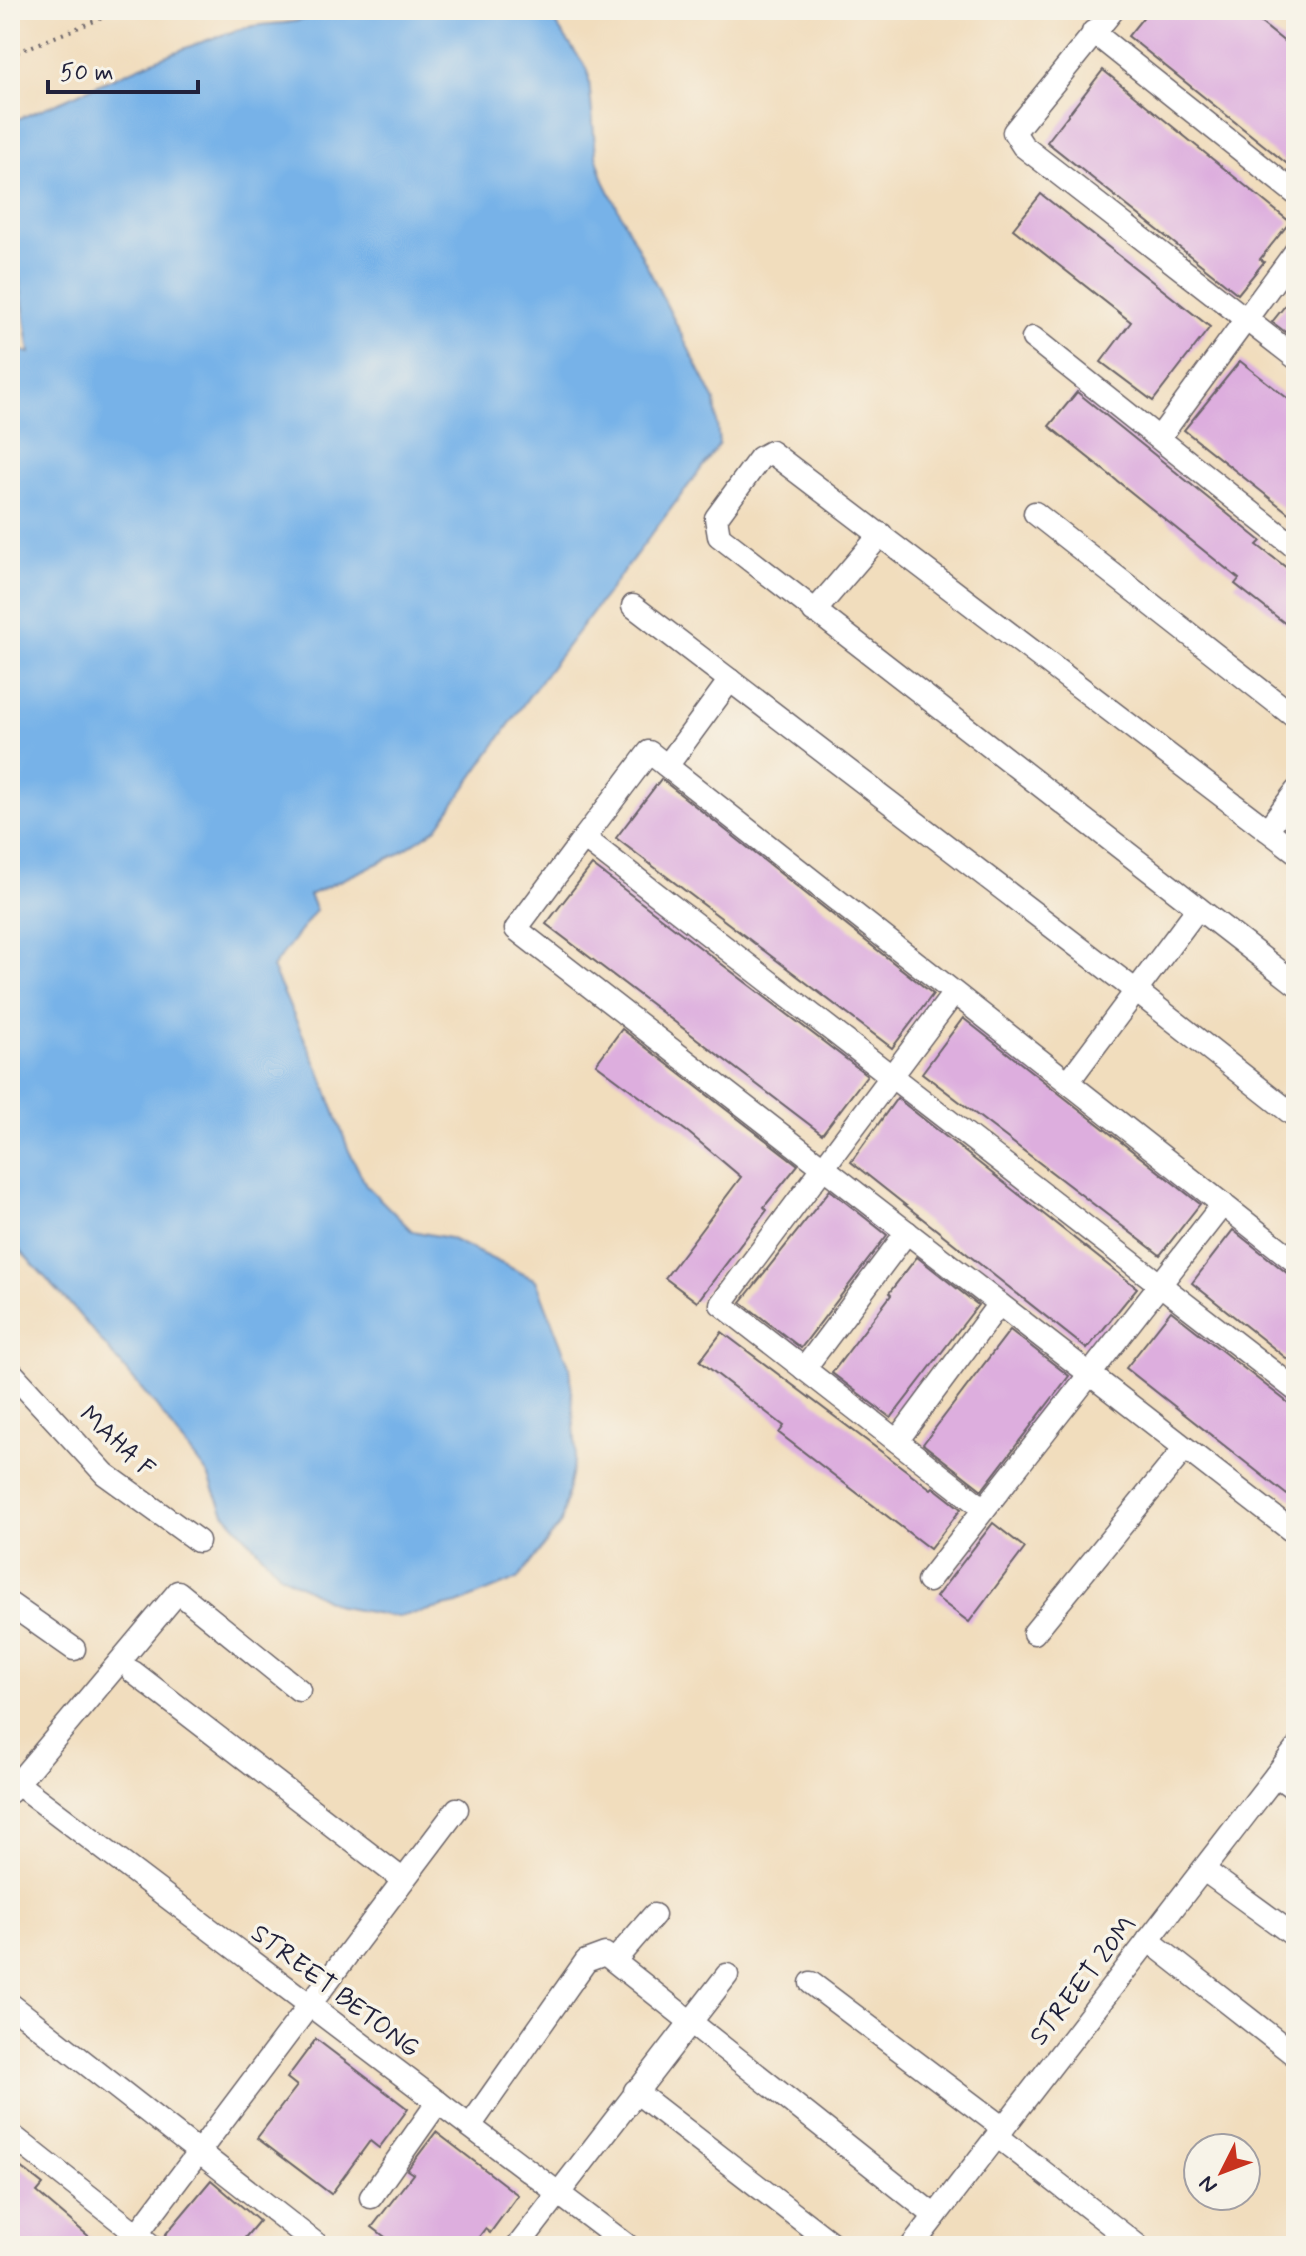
<svg xmlns="http://www.w3.org/2000/svg" width="1306" height="2256" font-family="Mynerve,sans-serif">
<style>
.water{fill:#77b2e8;stroke:#4c6a92;stroke-width:2}
.building{fill:#ddaede}
.lines{fill:none;stroke-linecap:round;stroke-linejoin:round}
.minor-casing{stroke:#6a6368;stroke-width:25}
.path{stroke:#6a6368;stroke-width:4;stroke-dasharray:2 6;stroke-linecap:butt}
.minor{stroke:#fff;stroke-width:22}
.labels{text-anchor:middle;stroke-width:7;stroke-linejoin:round;paint-order:stroke}
.street-label{font-size:26px;fill:#22223b;stroke:#f7f3e8}
</style>
<rect width="100%" height="100%" fill="#f7f3e8"/>
<filter id="ink" filterUnits="userSpaceOnUse"><feTurbulence type="fractalNoise" baseFrequency=".0125" numOctaves="2"/><feDisplacementMap in="SourceGraphic" scale="16" xChannelSelector="R" yChannelSelector="G"/><feConvolveMatrix kernelMatrix="1 2 1 2 8 2 1 2 1" color-interpolation-filters="sRGB"/></filter>
<filter id="wash" filterUnits="userSpaceOnUse"><feTurbulence type="fractalNoise" baseFrequency=".006" numOctaves="4" result="noise"/><feDisplacementMap in="SourceGraphic" scale="32" xChannelSelector="R" yChannelSelector="G"/><feGaussianBlur stdDeviation="1.8" result="paint"/><feColorMatrix in="noise" values="0 0 0 0 0 0 0 0 0 0 0 0 0 0 0 0 0 1.4 0 .05"/><feComposite in="paint" operator="in"/></filter>
<g filter="url(#wash)">
<rect width="100%" height="100%" fill="#f1ddbd"/>
<path class="water" d="M 322,10 L 546,10 L 588,70 L 596,155 L 604,181 L 715,401 L 719,445 L 527,699 L 437,828 L 398,854 L 309,895 L 316,910 L 272,968 L 322,1077 L 349,1151 L 366,1185 L 412,1231 L 449,1238 L 536,1280 L 570,1368 L 576,1452 L 561,1523 L 518,1579 L 457,1604 L 398,1617 L 340,1607 L 281,1575 L 224,1513 L 208,1475 L 156,1406 L 70,1304 L 10,1240 L 10,348 L 30,353 L 16,256 L 10,234 L 10,122 C 88,92 164,51 245,28 C 275,20 293,29 322,10 Z"/>
<g id="blocks">
<g class="building">
<polygon points="1149,10 1245,10 1296,51 1296,171 1128,36"/>
<polygon points="1103,70 1290,222 1260,259 1264,262 1238,294 1047,142"/>
<polygon points="1041,194 1210,327 1153,401 1101,362 1131,322 1013,229"/>
<polygon points="1296,292 1296,340 1272,322"/>
<polygon points="1240,361 1296,405 1296,519 1184,430"/>
<polygon points="1077,392 1261,541 1257,545 1296,575 1296,632 1235,584 1239,579 1049,426"/>
<polygon points="661,779 933,994 892,1048 616,838"/>
<polygon points="592,865 867,1075 822,1134 546,924"/>
<polygon points="963,1018 1200,1204 1160,1255 922,1073"/>
<polygon points="622,1029 798,1165 764,1207 767,1210 697,1302 665,1278 741,1177 689,1133 596,1064"/>
<polygon points="897,1098 1137,1288 1087,1349 851,1162"/>
<polygon points="830,1190 887,1235 801,1348 741,1302"/>
<polygon points="1233,1230 1287,1273 1296,1276 1296,1366 1192,1283"/>
<polygon points="917,1257 978,1305 891,1418 832,1373 891,1295 889,1293"/>
<polygon points="1171,1311 1296,1409 1296,1502 1126,1368"/>
<polygon points="1010,1330 1069,1376 982,1490 923,1444"/>
<polygon points="722,1332 931,1489 933,1487 961,1509 930,1549 779,1433 784,1426 700,1361"/>
<polygon points="993,1523 1025,1548 969,1622 936,1597"/>
<polygon points="316,2039 408,2109 379,2148 370,2141 331,2194 257,2138 297,2086 287,2078"/>
<polygon points="436,2132 518,2195 490,2233 485,2229 472,2246 397,2246 372,2227 413,2174 407,2170"/>
<polygon points="10,2159 43,2185 37,2192 100,2246 10,2246"/>
<polygon points="211,2180 259,2221 238,2246 176,2246 164,2236"/>
</g>
</g>
</g>
<g filter="url(#ink)">
<use href="#blocks" fill-opacity="0" stroke="#6a6368" stroke-width="2"/>
<g class="lines">
<g class="minor-casing">
<g id="minor">
<polyline points="1113,10 1014,132 1023,146 1296,358"/>
<polyline points="1093,32 1296,194"/>
<polyline points="1033,338 1296,548"/>
<polyline points="1159,438 1296,251"/>
<polyline points="1035,513 1296,718"/>
<polyline points="633,606 1136,991 1296,1117"/>
<polyline points="814,612 881,534"/>
<polyline points="667,766 730,680"/>
<polyline points="1267,830 1296,791"/>
<polyline points="584,838 649,752 1296,1262"/>
<polyline points="1296,852 771,452 760,458 716,518 719,536 1296,984"/>
<polyline points="954,993 721,1304 984,1509"/>
<polyline points="1068,1082 1198,908"/>
<polyline points="804,1369 907,1232"/>
<polyline points="10,1371 105,1474 198,1541"/>
<polyline points="1296,1390 584,838 516,929 1296,1534"/>
<polyline points="897,1441 999,1304"/>
<polyline points="928,1581 1223,1204"/>
<polyline points="10,1604 74,1649"/>
<polyline points="1034,1633 1185,1448"/>
<polyline points="133,1672 403,1880"/>
<polyline points="1276,1775 1296,1790"/>
<polyline points="10,1778 628,2246"/>
<polyline points="10,1792 178,1592 299,1690"/>
<polyline points="1204,1870 1296,1937"/>
<polyline points="1148,1940 1296,2056"/>
<polyline points="615,1960 654,1915"/>
<polyline points="811,1983 1003,2128"/>
<polyline points="10,2004 319,2246"/>
<polyline points="635,2091 835,2246"/>
<polyline points="470,2126 586,1961 605,1954 935,2216"/>
<polyline points="10,2134 152,2246"/>
<polyline points="997,2136 1138,2246"/>
<polyline points="371,2197 438,2102"/>
<polyline points="128,2246 457,1809"/>
<polyline points="518,2246 727,1975"/>
<polyline points="912,2246 1296,1749"/>
</g>
</g>
<polyline class="path" points="10,55 122,10"/>
<use href="#minor" class="minor"/>
</g>
</g>
<g class="labels">
<g class="street-label">
<text transform="translate(118 1441) rotate(43)" y="9">MAHA F</text>
<text transform="translate(1082 1980) rotate(-52)" y="9">STREET 20M</text>
<text transform="translate(336 1990) rotate(37)" y="9">STREET BETONG</text>
</g>
</g>
<rect width="1306" height="2256" fill="none" stroke="#f7f3e8" stroke-width="40"/>
<g transform="translate(1222 2172) rotate(228)"><circle r="38" fill="#f7f3e8" stroke="#a29fa3" stroke-width="2"/>
<path d="M0-6L14 30L0 20L-14 30Z" fill="#c8321e"/>
<text y="-12" font-size="22" font-weight="bold" text-anchor="middle" fill="#22223b">N</text>
</g>
<path d="M48 80v12h150v-12" fill="none" stroke="#22223b" stroke-width="4"/>
<text x="60" y="80" font-size="24" fill="#22223b" stroke="#f7f3e8" stroke-width="6" paint-order="stroke">50 m</text>
</svg>
